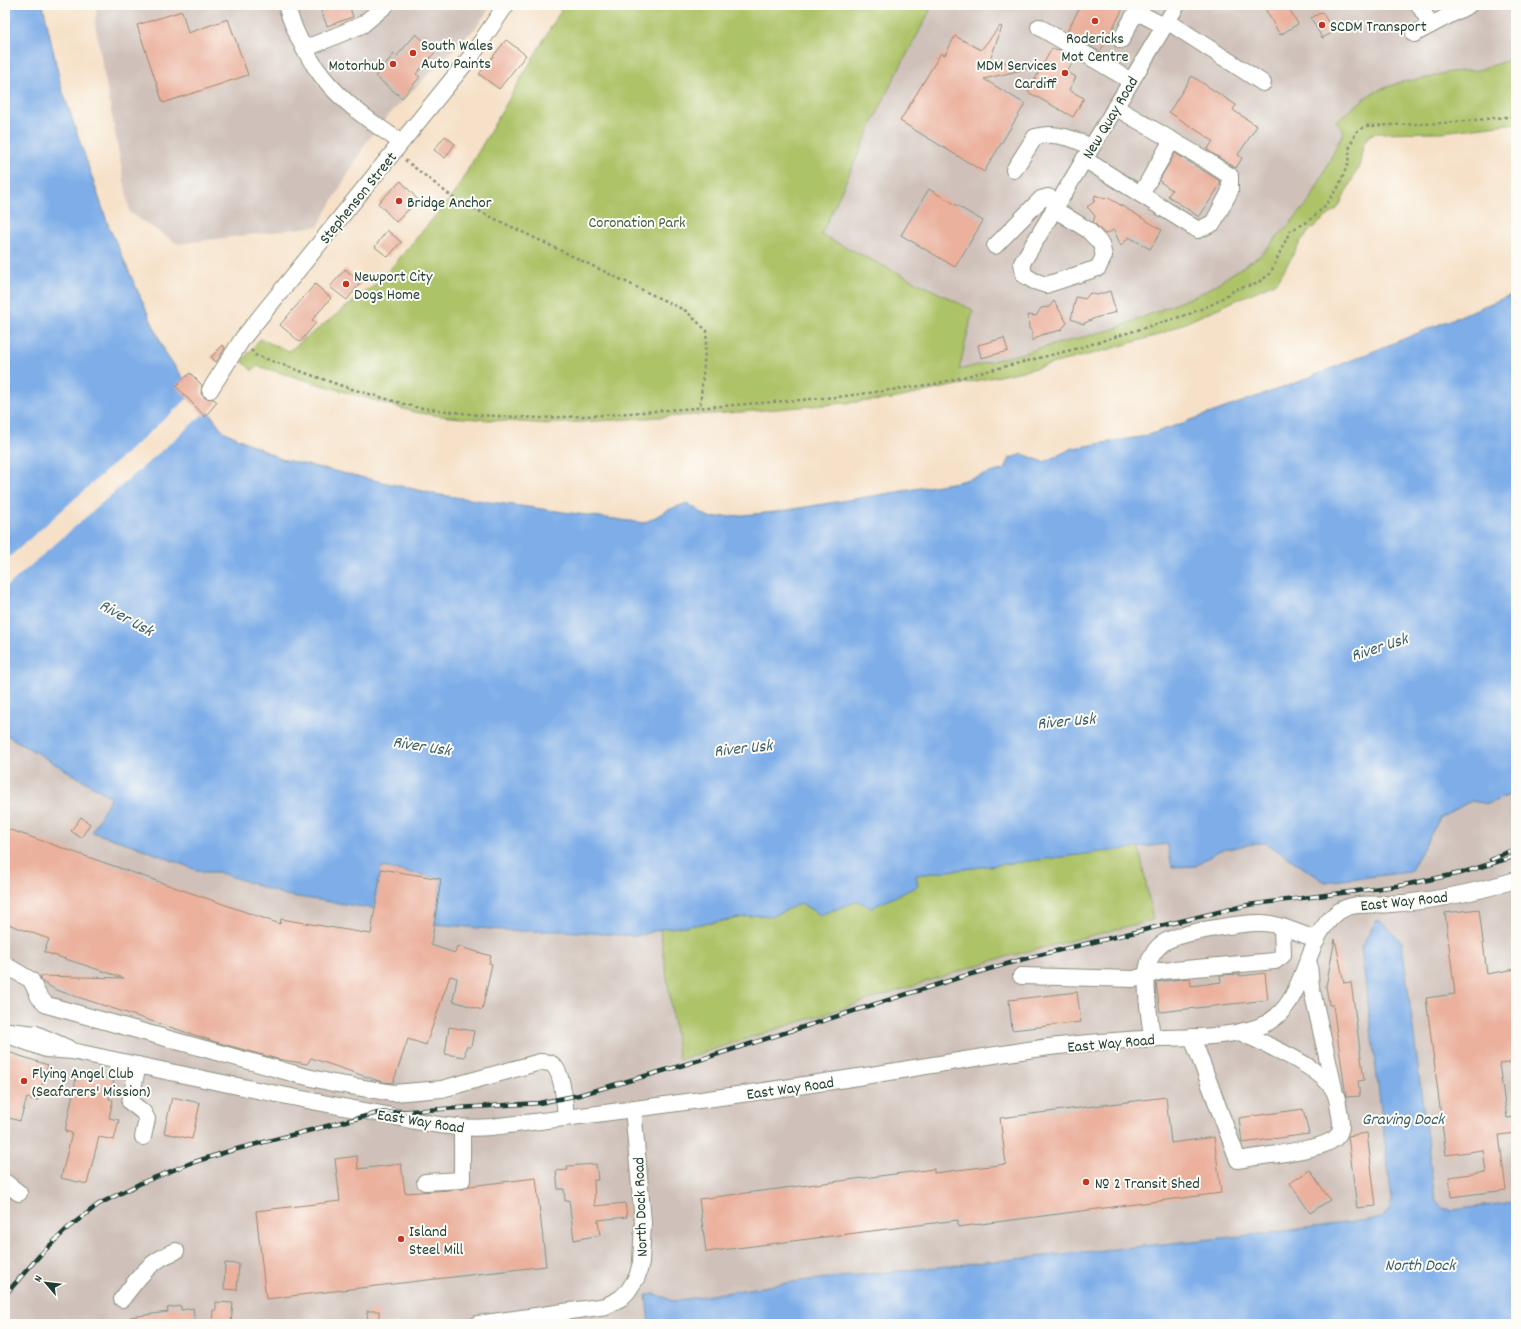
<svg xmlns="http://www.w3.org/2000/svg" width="1521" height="1329" font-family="Dekko,sans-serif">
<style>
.industrial{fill:#cfc1ba}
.green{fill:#adc368;stroke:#66804e}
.water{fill:#7eade8;stroke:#4e758e}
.pier{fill:#f6e1c8}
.building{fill:#ebb19d}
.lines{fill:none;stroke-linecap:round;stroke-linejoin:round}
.minor-casing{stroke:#8a8f7e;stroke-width:18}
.path{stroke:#8a8f7e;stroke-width:2.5;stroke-dasharray:3 3;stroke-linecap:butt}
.minor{stroke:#fff;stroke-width:16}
.rail-casing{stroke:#1f3d34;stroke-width:4.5}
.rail{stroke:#fdfcf7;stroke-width:3;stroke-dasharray:9;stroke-linecap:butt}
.poi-dot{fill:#c8321e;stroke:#fdfcf7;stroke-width:1.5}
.labels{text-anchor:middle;stroke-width:4;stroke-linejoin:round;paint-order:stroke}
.poi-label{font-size:16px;fill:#1f3d34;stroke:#fdfcf7;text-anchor:start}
.street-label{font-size:16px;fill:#1f3d34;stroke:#fdfcf7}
.park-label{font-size:16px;fill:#425e41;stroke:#fdfcf7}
.water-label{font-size:17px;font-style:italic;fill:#3c5f6a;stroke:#fdfcf7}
</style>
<rect width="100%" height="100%" fill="#fdfcf7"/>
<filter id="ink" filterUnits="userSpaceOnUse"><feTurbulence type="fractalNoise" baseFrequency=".025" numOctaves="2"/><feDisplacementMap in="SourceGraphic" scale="8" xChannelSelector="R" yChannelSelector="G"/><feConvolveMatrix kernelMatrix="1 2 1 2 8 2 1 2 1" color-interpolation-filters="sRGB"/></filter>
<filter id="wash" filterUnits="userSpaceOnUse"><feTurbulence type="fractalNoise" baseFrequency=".012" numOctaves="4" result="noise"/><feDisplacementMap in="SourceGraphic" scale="16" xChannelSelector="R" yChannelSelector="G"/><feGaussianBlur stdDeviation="0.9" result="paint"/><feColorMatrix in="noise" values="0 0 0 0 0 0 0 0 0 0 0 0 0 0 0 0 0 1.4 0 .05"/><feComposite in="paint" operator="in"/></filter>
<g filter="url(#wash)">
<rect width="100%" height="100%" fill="#f6e1c8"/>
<g class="industrial">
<polygon points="97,5 489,5 489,9 476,28 461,41 387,117 367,141 318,226 178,244 130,213 95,24"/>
<polygon points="933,5 1516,5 1516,66 1449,72 1428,78 1337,123 1344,131 1310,201 1263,254 1204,292 1117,328 959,370 821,235 888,90"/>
<polygon points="5,734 111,797 93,832 135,846 202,872 218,872 285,895 377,909 382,867 441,879 433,924 514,931 562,931 636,936 660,929 916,875 1168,844 1172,867 1196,866 1218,851 1252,844 1267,843 1282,853 1410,872 1440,818 1471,801 1488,804 1516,792 1516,1324 5,1324"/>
</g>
<g class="green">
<polygon points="564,5 933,5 888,90 821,235 973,310 959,370 1117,328 1204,292 1261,255 1310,201 1344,131 1336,121 1372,93 1401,82 1428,78 1449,72 1478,70 1516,58 1516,123 1442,132 1375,133 1370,135 1363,144 1360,164 1338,208 1311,229 1301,241 1277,282 1158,335 1107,350 1032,369 892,399 743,412 548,424 448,417 414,412 257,366 252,371 242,361 260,339 289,351 380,281 453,195"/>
<polygon points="1139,847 1153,920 998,959 679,1060 660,929 710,923 756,915 774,916 801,903 820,914 858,901 916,875"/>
</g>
<g class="water">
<polygon points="5,5 43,5 61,86 109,227 167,356 223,431 281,459 440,495 644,523 668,510 687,503 710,518 775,512 957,482 1005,469 1010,458 1023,454 1044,462 1073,448 1146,436 1298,382 1516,293 1516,792 1488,804 1471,801 1440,818 1410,872 1325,882 1266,843 1252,844 1218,851 1196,866 1172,867 1167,844 916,875 918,886 871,908 858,901 820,915 801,903 774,916 756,915 710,923 661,929 636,936 562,931 514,931 433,924 441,879 382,867 377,909 285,895 218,872 202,872 135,846 92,832 111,797 5,734"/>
<polygon points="1376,921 1381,921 1402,942 1435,1200 1442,1208 1453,1210 1514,1202 1516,1200 1516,1324 649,1324 646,1295 656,1294 673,1301 800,1281 1261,1234 1382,1218 1389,1210 1392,1200 1361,947"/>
</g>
<polygon class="pier" points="196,391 209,409 5,588 5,561"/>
<g id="blocks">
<g class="building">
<polygon points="319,5 349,5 353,17 327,26"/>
<polygon points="1081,5 1125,5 1100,52 1067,32"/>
<polygon points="1263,5 1287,5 1298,24 1280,35"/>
<polygon points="182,11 188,33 228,19 248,75 163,103 137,25"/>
<polygon points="1322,12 1334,32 1322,38 1311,18"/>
<polygon points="1000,26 1002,27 990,60 1003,60 1006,63 1030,64 1030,68 984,79 1025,104 984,172 900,121 941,53 945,55 955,36 981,50"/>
<polygon points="416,34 436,51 416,74 420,77 402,98 375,76 394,54 397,56"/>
<polygon points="506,40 526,55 499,89 479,74"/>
<polygon points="1052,48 1057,51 1058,49 1075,59 1067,72 1076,77 1069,90 1084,98 1073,117 1028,92"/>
<polygon points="1192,76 1236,105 1233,110 1257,126 1238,155 1242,158 1236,168 1207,150 1213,141 1169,112"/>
<polygon points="445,136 455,144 445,158 434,150"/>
<polygon points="1175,153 1220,181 1220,185 1199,217 1168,196 1172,190 1159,181"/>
<polygon points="401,181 418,200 396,222 378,203"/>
<polygon points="929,189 983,221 955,267 901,235"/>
<polygon points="1095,195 1105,199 1107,197 1162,230 1150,249 1129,237 1121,246 1114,230 1105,234 1093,222 1095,216 1087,207 1094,202"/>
<polygon points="387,230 401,242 388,257 375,247"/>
<polygon points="345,269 361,282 347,300 330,287"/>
<polygon points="315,284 331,298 312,320 316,323 300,342 280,325"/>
<polygon points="1110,291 1116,312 1095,318 1083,324 1071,319 1076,297 1085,299 1090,293 1097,295"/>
<polygon points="1054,301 1067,323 1061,330 1041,335 1032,341 1032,332 1029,328 1028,315 1036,316 1041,308 1049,307"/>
<polygon points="1004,338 1008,351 981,358 978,345"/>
<polygon points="223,345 225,348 216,362 211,357"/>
<polygon points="190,373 202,385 201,394 205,398 214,399 217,402 205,417 176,386"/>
<polygon points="81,817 90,824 81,838 71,831"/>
<polygon points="5,828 280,924 281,919 371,934 381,869 441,879 431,945 455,953 457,946 491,956 489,963 492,964 482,1010 453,1001 457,978 450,976 426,1045 408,1039 393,1083 382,1082 311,1058 307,1064 277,1059 216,1042 56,990 42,982 40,976 124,978 44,952 49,939 5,923"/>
<polygon points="1479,909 1487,974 1516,969 1516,1062 1499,1064 1507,1118 1516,1117 1516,1133 1499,1135 1506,1190 1451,1197 1449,1177 1486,1172 1483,1150 1446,1155 1426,998 1455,994 1445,913"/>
<polygon points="1335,939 1344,983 1351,982 1364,1080 1358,1081 1360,1096 1346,1097 1333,1005 1329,1005 1326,986"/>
<polygon points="1265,973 1268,1000 1160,1012 1156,982 1190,978 1191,986 1221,982 1220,975 1240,974 1240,976"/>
<polygon points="1077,992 1081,1022 1012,1030 1009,1000"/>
<polygon points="449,1027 474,1031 471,1047 466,1047 465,1057 445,1054"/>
<polygon points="8,1052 48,1065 37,1101 27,1098 20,1121 5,1117 5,1063"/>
<polygon points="77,1074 101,1080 102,1077 114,1080 109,1099 113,1100 109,1118 119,1120 114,1140 99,1137 87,1184 61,1178 72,1133 65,1131"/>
<polygon points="172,1097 200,1103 192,1139 164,1133"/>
<polygon points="1166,1097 1171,1143 1214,1137 1221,1193 958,1227 958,1220 706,1252 699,1199 934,1169 934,1173 1006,1164 1000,1118"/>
<polygon points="1303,1109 1309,1134 1242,1143 1239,1118"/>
<polygon points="1367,1133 1376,1206 1357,1208 1348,1136"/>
<polygon points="357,1156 358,1169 401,1164 405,1193 463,1189 469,1186 536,1178 546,1266 266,1299 256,1211 340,1201 335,1159"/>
<polygon points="596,1164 598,1180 594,1180 595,1206 625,1203 627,1217 598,1220 600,1235 574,1240 569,1200 565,1201 564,1189 558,1189 556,1171 568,1170 567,1166"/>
<polygon points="1310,1170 1330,1200 1310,1213 1290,1183"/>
<polygon points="225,1263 239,1264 237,1290 224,1289"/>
<polygon points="216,1302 233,1303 231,1324 212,1324 213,1310 216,1310"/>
<polygon points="181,1306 181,1310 193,1308 195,1324 130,1324 130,1317 168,1312 167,1308"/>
<polygon points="367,1311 379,1311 379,1322 368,1323"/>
</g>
</g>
</g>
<g filter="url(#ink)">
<use href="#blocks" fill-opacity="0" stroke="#8a8f7e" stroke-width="1"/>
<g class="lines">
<g class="minor-casing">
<g id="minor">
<path d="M 286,5 C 308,75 342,103 401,142"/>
<polyline points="1419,5 1431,25 1469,5"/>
<polyline points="1167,21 1263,83"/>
<polyline points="1039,27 1131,81"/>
<polyline points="1414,34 1431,25"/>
<polyline points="1121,40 1133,17 1141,14 1164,26"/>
<polyline points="304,49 362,25 386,5"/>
<polyline points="1084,159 1198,230 1213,223 1230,191 1230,176 1204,159 1115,107"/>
<path d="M 1014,170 L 1035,137 C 1053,131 1075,139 1091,147"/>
<polyline points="1141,194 1172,140"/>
<polyline points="1054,209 1088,230 1101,244 1104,256 1098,268 1046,285 1034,281 1024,275 1022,263 1177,5"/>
<polyline points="995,246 1041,199 1048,197 1058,202"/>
<polyline points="210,390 243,338 472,55 506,5"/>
<polyline points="1309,964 1311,986 1334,1088"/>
<path d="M 5,965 L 31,980 L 39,997 L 47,1005 L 299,1075 L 333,1083 L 393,1093 L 442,1089 L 540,1062 C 545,1062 551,1062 555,1067 C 563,1077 565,1104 566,1117"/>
<polyline points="1021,976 1134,979 1162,971 1275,961 1283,955 1282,927"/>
<polyline points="9,1031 36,1034 68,1048"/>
<path d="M 5,1034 L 46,1049 L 72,1051 C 169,1072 267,1093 365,1111 C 407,1118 448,1131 491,1127 C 611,1113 732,1096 852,1078 C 918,1068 983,1056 1049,1047 C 1085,1043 1122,1040 1159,1038 C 1192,1037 1226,1038 1258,1027 C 1309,1009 1300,940 1338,912 C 1353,901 1374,906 1391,904 C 1433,901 1476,892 1516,880"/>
<path d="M 1192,1037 L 1238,1160 C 1260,1156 1314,1151 1331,1141 C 1342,1135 1342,1126 1340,1115 C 1338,1107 1338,1098 1334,1091 C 1322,1067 1264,1044 1240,1032"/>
<path d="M 1152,1038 C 1150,1017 1142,979 1150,959 C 1153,953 1157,947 1163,943 C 1180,932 1252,920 1271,924 C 1286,927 1302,934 1317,940"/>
<polyline points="138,1065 130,1102 143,1112 147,1119 143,1137"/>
<polyline points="5,1182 19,1193"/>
<polyline points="425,1182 462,1180 462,1128"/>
<path d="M 122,1299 C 139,1277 149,1261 176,1251"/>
<polyline points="478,1324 606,1306 621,1298 628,1291 637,1277 641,1263 643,1222 633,1108"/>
</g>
</g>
<g class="path">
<polyline points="405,160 456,200 686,311 707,331 700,407"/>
<polyline points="251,350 255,355 345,387 415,407 477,415 540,418 604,415 838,397 935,384 1079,348 1189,314 1215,303 1236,289 1256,284 1270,274 1290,231 1309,221 1324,207 1339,186 1348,163 1350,146 1356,132 1366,126 1444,123 1516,116"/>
</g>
<use href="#minor" class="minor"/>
<g class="rail-casing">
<g id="rail">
<polyline points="1491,860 1516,848"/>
<polyline points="5,1295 40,1255 69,1227 99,1204 141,1183 191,1163 233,1150 378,1113 539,1103 579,1095 680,1066 961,977 1031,957 1248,905 1404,885 1461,873 1516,856"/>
</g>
</g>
<use href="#rail" class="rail"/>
</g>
</g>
<g class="poi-dot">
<circle cx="1095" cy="21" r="4"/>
<circle cx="1322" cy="25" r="4"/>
<circle cx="413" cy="53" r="4"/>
<circle cx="393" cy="64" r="4"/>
<circle cx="1065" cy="73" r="4"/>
<circle cx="399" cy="201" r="4"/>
<circle cx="346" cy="284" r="4"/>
<circle cx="24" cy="1081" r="4"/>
<circle cx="1086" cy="1182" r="4"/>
<circle cx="401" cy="1239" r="4"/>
</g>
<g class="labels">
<g class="poi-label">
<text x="1330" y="31">SCDM Transport</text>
<text x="1095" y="43" text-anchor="middle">Rodericks<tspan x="1095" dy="18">Mot Centre</tspan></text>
<text x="421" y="50">South Wales<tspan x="421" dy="18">Auto Paints</tspan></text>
<text x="385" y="70" text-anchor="end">Motorhub</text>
<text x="1057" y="70" text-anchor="end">MDM Services<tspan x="1057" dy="18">Cardiff</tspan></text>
<text x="407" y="207">Bridge Anchor</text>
<text x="354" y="281">Newport City<tspan x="354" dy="18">Dogs Home</tspan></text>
<text x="32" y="1078">Flying Angel Club<tspan x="32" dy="18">(Seafarers' Mission)</tspan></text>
<text x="1094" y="1188">№ 2 Transit Shed</text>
<text x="409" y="1236">Island<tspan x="409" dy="18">Steel Mill</tspan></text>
</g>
<g class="street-label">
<text transform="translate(1109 117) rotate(-59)" y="6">New Quay Road</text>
<text transform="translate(357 197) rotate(-51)" y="6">Stephenson Street</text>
<text transform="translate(1404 900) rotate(-6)" y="6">East Way Road</text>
<text transform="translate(1111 1042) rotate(-5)" y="6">East Way Road</text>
<text transform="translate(790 1087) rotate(-8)" y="6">East Way Road</text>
<text transform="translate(421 1120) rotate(9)" y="6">East Way Road</text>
<text transform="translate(639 1207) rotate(-92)" y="6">North Dock Road</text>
</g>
<g class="park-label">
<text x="637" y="227">Coronation Park</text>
</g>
<g class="water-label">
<text transform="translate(127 617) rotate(29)" y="6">River Usk</text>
<text transform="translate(1379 646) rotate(-18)" y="6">River Usk</text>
<text transform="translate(1066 720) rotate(-5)" y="6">River Usk</text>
<text transform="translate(422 745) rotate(9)" y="6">River Usk</text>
<text transform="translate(743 747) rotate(-6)" y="6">River Usk</text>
<text x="1403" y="1124">Graving Dock</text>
<text x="1420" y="1270">North Dock</text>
</g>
</g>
<rect width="1521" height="1329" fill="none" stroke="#fdfcf7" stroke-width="20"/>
<g transform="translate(46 1283) rotate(298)" stroke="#fdfcf7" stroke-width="3" paint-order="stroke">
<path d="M0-3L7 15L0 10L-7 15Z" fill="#1f3d34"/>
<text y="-6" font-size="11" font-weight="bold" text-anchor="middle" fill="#1f3d34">N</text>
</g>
</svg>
